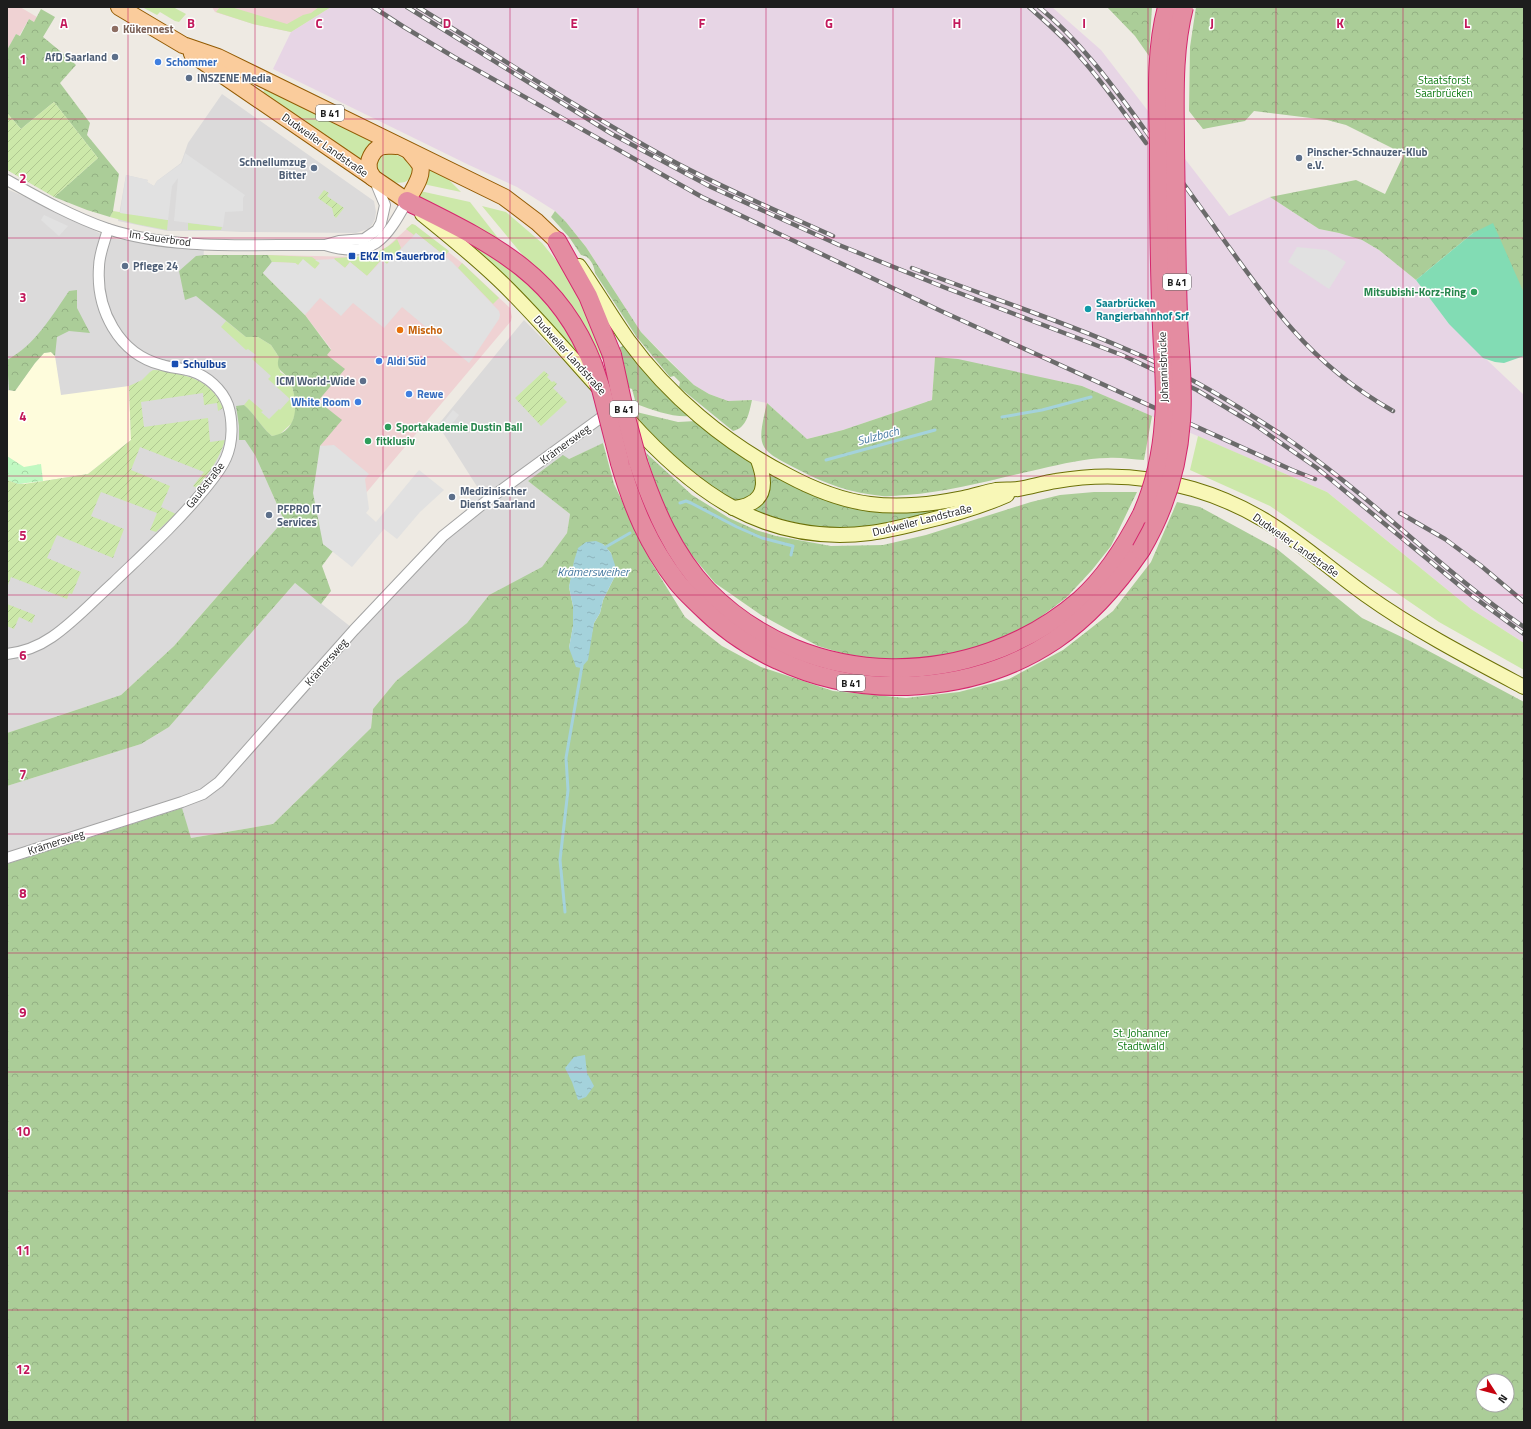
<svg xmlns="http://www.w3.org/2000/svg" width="1531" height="1429" font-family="'Titillium Web',sans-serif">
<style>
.residential{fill:#dbdada}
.commercial{fill:#efd2d3}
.education{fill:#fefcdc}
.railway{fill:#e7d5e5}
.grass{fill:#cce8a9}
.forest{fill:url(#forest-crowns);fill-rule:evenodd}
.park{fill:url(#park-crowns)}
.garden{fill:url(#garden-furrows)}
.pitch{fill:#82dcb4}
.parking{fill:#e1e1e1}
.water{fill:url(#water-ripples)}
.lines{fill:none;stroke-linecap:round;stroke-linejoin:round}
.stream{stroke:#a4d2db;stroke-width:3}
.street-casing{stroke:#a4a4a4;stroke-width:12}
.secondary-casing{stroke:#6c7107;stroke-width:16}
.primary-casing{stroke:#935b03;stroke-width:18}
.highway-casing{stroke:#d5276d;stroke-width:20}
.street{stroke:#fff;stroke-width:10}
.secondary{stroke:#f8f7b7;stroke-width:14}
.primary{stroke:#facc9c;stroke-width:16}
.highway{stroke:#e48ca1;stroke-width:18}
.rail-casing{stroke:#6b6b6b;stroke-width:4.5}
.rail{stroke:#fff;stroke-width:3;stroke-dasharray:9;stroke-linecap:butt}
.highway-bridge-casing{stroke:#d5276d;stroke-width:20;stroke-linecap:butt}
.highway-bridge{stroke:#e48ca1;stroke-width:18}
.grid{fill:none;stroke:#c2185b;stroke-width:1;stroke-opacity:0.55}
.education-dot{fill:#8d6e63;stroke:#fff;stroke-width:1.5}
.service-dot{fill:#5c6f8a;stroke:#fff;stroke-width:1.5}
.shop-dot{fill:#3f7fe0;stroke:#fff;stroke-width:1.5}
.transit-dot{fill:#1a4fb4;stroke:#fff;stroke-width:1.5}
.leisure-dot{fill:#2e9e5b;stroke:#fff;stroke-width:1.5}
.culture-dot{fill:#0f9aa8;stroke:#fff;stroke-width:1.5}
.food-dot{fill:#e8710a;stroke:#fff;stroke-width:1.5}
.labels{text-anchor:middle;stroke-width:3;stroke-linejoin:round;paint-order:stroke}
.shield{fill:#fff;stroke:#616161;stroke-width:1}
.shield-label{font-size:10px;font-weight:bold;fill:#1d1d1d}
.education-label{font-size:11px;font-weight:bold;fill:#785e54;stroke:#fff;text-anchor:start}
.service-label{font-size:11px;font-weight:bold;fill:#4e5e75;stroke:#fff;text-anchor:start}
.shop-label{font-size:11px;font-weight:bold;fill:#366cbe;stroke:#fff;text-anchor:start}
.park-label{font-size:11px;fill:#0d7910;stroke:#fff}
.street-label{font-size:11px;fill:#1d1d1d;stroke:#fff}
.transit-label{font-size:11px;font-weight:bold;fill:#164399;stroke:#fff;text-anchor:start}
.leisure-label{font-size:11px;font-weight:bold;fill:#27864d;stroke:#fff;text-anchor:start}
.culture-label{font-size:11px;font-weight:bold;fill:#0d838f;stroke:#fff;text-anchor:start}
.food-label{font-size:11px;font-weight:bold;fill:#c56008;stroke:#fff;text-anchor:start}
.water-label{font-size:12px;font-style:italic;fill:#497ba2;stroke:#fff}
.grid-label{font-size:13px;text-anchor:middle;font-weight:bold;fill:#c2185b;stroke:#fff;stroke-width:3;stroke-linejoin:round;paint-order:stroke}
</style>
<defs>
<pattern id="forest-crowns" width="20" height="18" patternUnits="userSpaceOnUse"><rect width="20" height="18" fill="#abcd98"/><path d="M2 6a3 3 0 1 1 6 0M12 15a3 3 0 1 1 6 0" fill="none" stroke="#93b083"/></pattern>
<pattern id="park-crowns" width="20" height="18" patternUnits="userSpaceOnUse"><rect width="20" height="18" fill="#c0f8c1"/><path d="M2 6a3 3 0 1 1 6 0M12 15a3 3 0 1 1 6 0" fill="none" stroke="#a5d4a5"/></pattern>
<pattern id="garden-furrows" width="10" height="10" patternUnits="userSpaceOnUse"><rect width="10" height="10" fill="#cce8a9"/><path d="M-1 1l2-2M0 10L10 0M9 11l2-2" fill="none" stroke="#afc791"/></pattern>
<pattern id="water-ripples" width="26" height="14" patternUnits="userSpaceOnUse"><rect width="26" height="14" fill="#a4d2db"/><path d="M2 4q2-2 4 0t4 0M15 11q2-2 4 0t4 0" fill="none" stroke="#8db4bc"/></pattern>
</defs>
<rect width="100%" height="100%" fill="#eeeae3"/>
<g class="residential">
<polygon points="222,94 374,201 376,212 375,219 372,225 368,229 356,233 242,232 221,231 167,231 118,221 126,175 148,180 147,182 154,186 157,181 181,163 188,143"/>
<polygon points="7,189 67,215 106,237 115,239 204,247 202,291 301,393 255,455 284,520 174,646 121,695 7,733"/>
<polygon points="524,320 581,378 646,453 610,440 569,459 528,481 570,514 567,533 542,568 489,595 467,623 396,681 373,709 371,728 273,824 191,838 181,808 7,864 7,786 141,744 169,727 295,583 351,627 426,546 483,496 438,425"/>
</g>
<g class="commercial">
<polygon points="7,7 20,7 37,17 34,22 29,19 19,36 16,34 7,50"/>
<polygon points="212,7 331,7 291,32 253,24 215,12"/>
<polygon points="412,224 415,225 462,263 510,308 512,317 511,321 323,544 320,446 341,420 318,401 327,354 331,349 305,315 263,273 272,262 268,255 361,257 374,254 387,247"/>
</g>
<polygon class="education" points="51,352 55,356 61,395 129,386 131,440 88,474 25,484 7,480 7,390 15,391 35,363 44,353"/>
<polygon class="railway" points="331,7 1052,7 1101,50 1229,216 1270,197 1319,229 1339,233 1362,240 1379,250 1416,280 1449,324 1524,395 1524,643 1471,609 1327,492 1082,386 935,357 932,400 843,430 807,439 767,403 752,400 728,401 709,394 694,385 641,332 586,247 566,222 555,211 517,187 469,165 273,69 291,32"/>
<g class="grass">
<polygon points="142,7 173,7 186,14 179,22 175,21 160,12 157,15"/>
<polygon points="220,7 231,7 287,24 303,15 311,13 319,7 331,7 291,32 253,24 216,12"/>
<polygon points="265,89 375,141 364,165 262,94"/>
<path d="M 391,153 C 400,156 406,159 412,166 C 415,197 370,179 378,161 C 381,155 386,154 391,153 Z"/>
<polygon points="427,168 445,176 461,192 423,184"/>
<polygon points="420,191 470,202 502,243 416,198"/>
<polygon points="482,206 506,212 542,243 564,270 582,298 604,357 601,358 588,334 539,270 525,258"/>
<polygon points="113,211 168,220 167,230 136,224 110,217"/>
<polygon points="188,223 222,227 221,230 188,230"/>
<polygon points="412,224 415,225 449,251 445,256 416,233 414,235 406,229"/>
<path d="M 397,239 L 401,248 L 387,264 L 381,260 L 367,276 L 350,262 L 345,268 L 334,259 L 335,258 C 359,257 378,257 397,239 Z"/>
<polygon points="467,239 530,283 566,325 582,363 466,241"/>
<polygon points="268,255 312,257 320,263 315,269 298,265 295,263 272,262"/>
<polygon points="462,263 499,298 493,304 458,268"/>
<path d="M 226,321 L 246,337 L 258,337 L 271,345 L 279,357 L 280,372 L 288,377 L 291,384 L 296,400 L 296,411 L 292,423 L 279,435 L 272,436 C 261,427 255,414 244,405 L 249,399 L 263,411 L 261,412 L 269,419 L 279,409 L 280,410 L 290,399 L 268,379 L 271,376 L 252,359 L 256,355 L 248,349 L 246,350 L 221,327 Z"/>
<polygon points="1198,436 1327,492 1471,609 1524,643 1524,670 1439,622 1270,506 1190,470"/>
</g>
<g class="forest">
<polygon points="1107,7 1152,7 1149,56 1135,36"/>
<polygon points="1196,7 1524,7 1524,293 1473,233 1416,280 1379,250 1362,240 1339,233 1319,229 1270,197 1356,180 1385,194 1404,154 1346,125 1327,120 1254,111 1245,121 1203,129 1189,111 1190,47"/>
<polygon points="41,9 55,17 43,37 71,60 76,65 60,83 90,123 87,135 119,174 113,211 110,217 87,210 54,197 98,158 54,102 21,129 7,113 7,50 16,34 20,36 29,19 34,22"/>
<path d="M 555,211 L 566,222 L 586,247 L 641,332 L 666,358 L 694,385 L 709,394 L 728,401 L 752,400 C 749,413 747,428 733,431 L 679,387 L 680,382 L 674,376 L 670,377 L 636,336 L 595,273 C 594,265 590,256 581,255 L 569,237 L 551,217 Z"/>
<path d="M 205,255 L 268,255 L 272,262 L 263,273 L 305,315 L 331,350 L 327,355 L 345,369 L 318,401 L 342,420 L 320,446 L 323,544 L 333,551 L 322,566 L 331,591 L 321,604 L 295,583 L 169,727 L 141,744 L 7,786 L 7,733 L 121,695 L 174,646 L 284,520 L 255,455 L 245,440 L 239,440 L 239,426 L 236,406 L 244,405 C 255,414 261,427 272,436 C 299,432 298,403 291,383 C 287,371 274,373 279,357 L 271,345 L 258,337 L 246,337 L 196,296 L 185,300 L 179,271 L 196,256 Z"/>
<path d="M 77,290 L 77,308 L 90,333 L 69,331 L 57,337 L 55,356 L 51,352 L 44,353 L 35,363 L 15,391 L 9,390 L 7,360 C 35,345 52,316 69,291 Z"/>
<path d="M 625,345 L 692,416 C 673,418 653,410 636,404 L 632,389 L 629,388 L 618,348 Z"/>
<path d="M 935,357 L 958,359 L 1082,386 L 1152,416 L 1144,460 C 1133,460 1120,457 1108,458 C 1086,458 1062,464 1040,469 C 995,479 951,492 906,495 C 898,495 890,497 882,496 C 852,493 825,484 799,470 C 758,449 756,449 767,403 L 807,439 L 843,430 L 932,400 Z"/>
<path d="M 628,410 L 678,422 L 696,421 L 751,463 L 756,474 L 756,483 L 754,492 L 745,500 C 742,500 739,501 736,500 C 710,496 648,430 628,410 Z"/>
<path d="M 603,443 L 614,484 L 651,562 L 685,617 L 722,646 L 761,667 L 833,691 L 906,698 L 959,692 L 1009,679 L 1063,650 L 1113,611 L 1151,562 L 1177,502 L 1200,507 L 1277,549 L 1362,618 L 1410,641 L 1524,702 L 1524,1422 L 7,1422 L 7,864 L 182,808 L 191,838 L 273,824 L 371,728 L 373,709 L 396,681 L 467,623 L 489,595 L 542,567 L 567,533 L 570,514 L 528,481 L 563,455 L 569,459 ZM 603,544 L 611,553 L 614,578 L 603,600 L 600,613 L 594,623 L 591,637 L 569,648 L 573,626 L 573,606 L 569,587 L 572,575 ZM 1483,1381 L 1507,1381 L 1507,1405 L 1483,1405 Z"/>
<polygon points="646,453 692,495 729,518 756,530 776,536 831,546 883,545 926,535 1031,502 1060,495 1094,492 1137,492 1111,546 1092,570 1066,598 1031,624 997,641 962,651 921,659 878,659 845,654 818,646 761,615 715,583 689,552 670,519 656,486"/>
<path d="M 770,474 L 805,490 L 953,506 L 953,508 L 870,527 L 831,528 L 810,526 L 780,519 L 753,510 C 765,501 771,488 770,474 Z"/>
</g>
<polygon class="park" points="7,456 24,467 41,464 43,481 18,484 7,480"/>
<g class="garden">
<polygon points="54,102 98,158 54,197 7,170 7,113 21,129"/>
<polygon points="324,190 329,193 327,196 344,208 336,218 334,216 332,208 318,198"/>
<path d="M 153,370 C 161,370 169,372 178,374 C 200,379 213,386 223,408 L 218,411 L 217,403 L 204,405 L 203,393 L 141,402 L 144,427 L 208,418 L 210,442 L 225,440 C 220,458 209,473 197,488 L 193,486 L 204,472 L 140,447 L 131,470 L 170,486 L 161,507 L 176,514 L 156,532 L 150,530 L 157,513 L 101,492 L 91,516 L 124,529 L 113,558 L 57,535 L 47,558 L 81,572 L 72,594 L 69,593 L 67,599 L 11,577 L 7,588 L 7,480 L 18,484 L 25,484 L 88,474 L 131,440 L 129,386 L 142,380 L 150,372 Z"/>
<polygon points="544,371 549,375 547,377 552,382 554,381 557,384 553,388 567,402 541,426 515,398"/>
<polygon points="7,604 35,615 32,623 19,617 14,629 7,626"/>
</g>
<polygon class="pitch" points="1493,223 1524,293 1524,356 1504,363 1495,362 1483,358 1449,324 1416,280 1473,233"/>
<g class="parking">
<polygon points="185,153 245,195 243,198 243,211 225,212 223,227 174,221 178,178 172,186 168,220 120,213 126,175 148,180 147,182 154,186 157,181 182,163"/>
<polygon points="44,215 68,226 59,236 41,220"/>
<polygon points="416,233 452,262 499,311 500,315 499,319 475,355 469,363 402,307 384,328 353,303 341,316 320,298 305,315 263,273 272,262 295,263 298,265 303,259 315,269 320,263 315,260 334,259 345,268 350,262 367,276 382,260 387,264"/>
<polygon points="1297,247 1327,250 1346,262 1329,289 1288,262"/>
<polygon points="453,410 459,415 445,433 439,428"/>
<polygon points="334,445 369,474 365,479 369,509 366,513 376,522 419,470 444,490 420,512 397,539 384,529 352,567 323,544 313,493 320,446"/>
<polygon points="478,491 489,499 471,514 461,505"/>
</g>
<g class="water">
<polygon points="596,541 603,544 611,553 615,565 614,578 603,600 600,613 594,623 588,660 581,668 576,667 569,648 573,626 573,606 569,587 574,561 578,548 586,542"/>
<polygon points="585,1055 587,1073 594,1086 586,1097 578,1100 572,1082 565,1068 574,1057"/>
</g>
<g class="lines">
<g class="stream">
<polyline points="1002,417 1042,410 1091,397"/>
<polyline points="826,460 935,430"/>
<polyline points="680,503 686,501 691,503 737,527 762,538 793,546 791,555"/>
<polyline points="604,548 630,533"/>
<polyline points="565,912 560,860 568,790 566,758 582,666"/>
</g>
<g class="street-casing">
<g id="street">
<path d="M 7,180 C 39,198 73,217 108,229 C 175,251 255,244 325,245 L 339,241 L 364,239 L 377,230 L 381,223 L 385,205 L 375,181"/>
<path d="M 325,245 C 373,260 386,239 407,201"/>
<path d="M 7,654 C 23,652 39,646 52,637 C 74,622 93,601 113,583 C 144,553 176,524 204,490 C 212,480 221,470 226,458 C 233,442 233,421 228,405 C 222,389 207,376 191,371 C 182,368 171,368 162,365 C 118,354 96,309 99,267 C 99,254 105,241 108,229"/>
<polyline points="7,858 182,802 203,794 219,782 354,630 443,536 489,499 610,411"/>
</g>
</g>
<g class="secondary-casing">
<g id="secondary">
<path d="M 422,214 C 448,235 474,256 498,279 C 534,313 566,352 599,388"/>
<path d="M 579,266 C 596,290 611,316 628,340 C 669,396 725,443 787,475 C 813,489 840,500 870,504 C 902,508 932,504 963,498 C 974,496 985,492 996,490 C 1003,489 1011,490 1018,489 C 1031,487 1043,483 1056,481 C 1101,473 1149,476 1193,489 C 1217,496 1242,507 1264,520 C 1300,541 1332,571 1366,595 C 1415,630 1471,659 1524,687"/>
<path d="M 627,418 C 693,492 765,546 870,533 C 886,531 902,527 918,523 C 948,516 978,508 1007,495"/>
<path d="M 733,508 C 738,507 744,507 749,504 C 768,496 764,476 758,460"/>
</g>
</g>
<g class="primary-casing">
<g id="primary">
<polyline points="119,7 183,45 218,57 504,197 537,222 557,241"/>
<path d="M 192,54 L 407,201 C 412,191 424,176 420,165 C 418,161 413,156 410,152"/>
<path d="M 373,178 C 372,175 369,172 369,169 C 367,161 373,150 380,147 C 385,145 391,146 396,146"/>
</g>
</g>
<g class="highway-casing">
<g id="highway">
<path d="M 407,201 C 489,242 558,273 593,365"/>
<polyline points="557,241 588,296 612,355"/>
<path d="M 638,462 C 654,509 673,554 707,590 C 808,693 973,692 1080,600 C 1106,577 1126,545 1142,514"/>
<path d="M 620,463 C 633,508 648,544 677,582 C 684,591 692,598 700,606 C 723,629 749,647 778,660 C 864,701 976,693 1055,640 C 1090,616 1117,585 1141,550"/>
</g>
</g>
<use href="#street" class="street"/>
<use href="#secondary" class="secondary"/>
<use href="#primary" class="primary"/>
<use href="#highway" class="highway"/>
<g class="rail-casing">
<g id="rail">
<polyline points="373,7 404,27 454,57 702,197 941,311 1292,470 1315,479"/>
<polyline points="407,7 612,134 711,187 839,245 946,288 1122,355 1197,390 1255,425 1317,468 1471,595 1524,634"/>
<path d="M 418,7 C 501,58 583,112 669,159 C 722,188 778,211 833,236"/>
<path d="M 1029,7 C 1047,23 1066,39 1081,58 C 1105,85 1125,114 1146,143"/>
<path d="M 1039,7 C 1079,40 1110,82 1140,123 C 1167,161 1194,198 1221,236 C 1244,268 1266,300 1293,330 C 1321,362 1356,390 1393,411"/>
<path d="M 912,268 C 1004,303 1099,333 1186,377 C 1218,393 1249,414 1279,433 C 1366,491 1438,568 1524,627"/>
<polyline points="1400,513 1445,539 1480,565 1524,602"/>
</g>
</g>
<use href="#rail" class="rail"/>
<g class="highway-bridge-casing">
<g id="highway-bridge">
<polyline points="612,355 624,410 638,462"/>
<polyline points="593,365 601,389 620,463"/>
<path d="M 1142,514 C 1155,484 1162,453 1164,420 C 1167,390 1163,358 1162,327 C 1159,266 1159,206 1159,145 C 1158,100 1155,52 1167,7"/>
<path d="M 1141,550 C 1164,511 1178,466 1181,421 C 1184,386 1179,350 1178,315 C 1176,260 1176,204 1175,149 C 1175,101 1172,53 1184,7"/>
</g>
</g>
<use href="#highway-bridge" class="highway-bridge"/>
</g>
<path class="grid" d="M 128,7 L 128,1422M 255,7 L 255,1422M 383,7 L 383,1422M 510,7 L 510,1422M 638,7 L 638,1422M 766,7 L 766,1422M 893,7 L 893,1422M 1021,7 L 1021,1422M 1148,7 L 1148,1422M 1276,7 L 1276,1422M 1403,7 L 1403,1422M 7,119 L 1524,119M 7,238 L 1524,238M 7,357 L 1524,357M 7,476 L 1524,476M 7,595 L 1524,595M 7,714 L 1524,714M 7,834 L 1524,834M 7,953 L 1524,953M 7,1072 L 1524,1072M 7,1191 L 1524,1191M 7,1310 L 1524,1310"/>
<circle class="education-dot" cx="115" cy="29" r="4"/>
<g class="service-dot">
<circle cx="115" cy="57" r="4"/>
<circle cx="189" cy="78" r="4"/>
<circle cx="1299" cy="158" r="4"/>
<circle cx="314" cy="168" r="4"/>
<circle cx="125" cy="266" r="4"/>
<circle cx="363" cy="381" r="4"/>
<circle cx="452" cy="497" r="4"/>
<circle cx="269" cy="515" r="4"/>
</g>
<g class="shop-dot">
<circle cx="158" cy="62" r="4"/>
<circle cx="379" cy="361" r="4"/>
<circle cx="409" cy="394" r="4"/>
<circle cx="358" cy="402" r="4"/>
</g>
<g class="transit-dot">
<rect x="348" y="252" width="8" height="8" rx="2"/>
<rect x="171" y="360" width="8" height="8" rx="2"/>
</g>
<g class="leisure-dot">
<circle cx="1474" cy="292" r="4"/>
<circle cx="388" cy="427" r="4"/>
<circle cx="368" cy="441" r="4"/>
</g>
<circle class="culture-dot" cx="1088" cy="309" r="4"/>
<circle class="food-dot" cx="400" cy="330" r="4"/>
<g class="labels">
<g class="shield">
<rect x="316" y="105" width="28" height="16" rx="3"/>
<rect x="1163" y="274" width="28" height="16" rx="3"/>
<rect x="610" y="401" width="28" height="16" rx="3"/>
<rect x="837" y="675" width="28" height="16" rx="3"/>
</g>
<g class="shield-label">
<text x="330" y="117">B 41</text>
<text x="1177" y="286">B 41</text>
<text x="624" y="413">B 41</text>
<text x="851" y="687">B 41</text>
</g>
<g class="education-label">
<text x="123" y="33">Kükennest</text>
</g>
<g class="service-label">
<text x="107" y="61" text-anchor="end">AfD Saarland</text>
<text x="197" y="82">INSZENE Media</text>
<text x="1307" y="156">Pinscher-Schnauzer-Klub<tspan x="1307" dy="13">e.V.</tspan></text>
<text x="306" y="166" text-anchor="end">Schnellumzug<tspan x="306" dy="13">Bitter</tspan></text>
<text x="133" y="270">Pflege 24</text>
<text x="355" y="385" text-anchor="end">ICM World-Wide</text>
<text x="460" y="495">Medizinischer<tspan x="460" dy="13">Dienst Saarland</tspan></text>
<text x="277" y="513">PFPRO IT<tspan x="277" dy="13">Services</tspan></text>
</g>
<g class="shop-label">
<text x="166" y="66">Schommer</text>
<text x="387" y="365">Aldi Süd</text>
<text x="417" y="398">Rewe</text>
<text x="350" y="406" text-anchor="end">White Room</text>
</g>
<g class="park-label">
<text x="1444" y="84">Staatsforst<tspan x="1444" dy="13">Saarbrücken</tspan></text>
<text x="1141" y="1037">St. Johanner<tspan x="1141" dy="13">Stadtwald</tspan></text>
</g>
<g class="street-label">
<text transform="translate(325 145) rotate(35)" y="4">Dudweiler Landstraße</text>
<text transform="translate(160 238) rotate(8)" y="4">Im Sauerbrod</text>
<text transform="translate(570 355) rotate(48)" y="4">Dudweiler Landstraße</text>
<text transform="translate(1163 367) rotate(-92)" y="4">Johannisbrücke</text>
<text transform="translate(565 444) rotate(-36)" y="4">Krämersweg</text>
<text transform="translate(205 485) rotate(-52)" y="4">Gaußstraße</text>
<text transform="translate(922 520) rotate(-14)" y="4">Dudweiler Landstraße</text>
<text transform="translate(1296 545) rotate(35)" y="4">Dudweiler Landstraße</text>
<text transform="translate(326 662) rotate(-49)" y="4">Krämersweg</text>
<text transform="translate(56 842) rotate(-18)" y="4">Krämersweg</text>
</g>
<g class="transit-label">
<text x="360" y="260">EKZ Im Sauerbrod</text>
<text x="183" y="368">Schulbus</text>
</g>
<g class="leisure-label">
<text x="1466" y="296" text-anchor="end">Mitsubishi-Korz-Ring</text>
<text x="396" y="431">Sportakademie Dustin Ball</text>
<text x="376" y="445">fitklusiv</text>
</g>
<g class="culture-label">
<text x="1096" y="307">Saarbrücken<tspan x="1096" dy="13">Rangierbahnhof Srf</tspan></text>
</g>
<g class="food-label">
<text x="408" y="334">Mischo</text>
</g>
<g class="water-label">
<text transform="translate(878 436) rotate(-15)" y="4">Sulzbach</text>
<text x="593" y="576">Krämersweiher</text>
</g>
</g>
<g class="grid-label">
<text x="64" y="28">A</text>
<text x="191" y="28">B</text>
<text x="319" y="28">C</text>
<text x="447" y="28">D</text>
<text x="574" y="28">E</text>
<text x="702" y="28">F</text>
<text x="829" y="28">G</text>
<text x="957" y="28">H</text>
<text x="1084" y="28">I</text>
<text x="1212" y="28">J</text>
<text x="1340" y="28">K</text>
<text x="1467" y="28">L</text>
<text x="23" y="64">1</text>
<text x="23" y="183">2</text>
<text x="23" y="302">3</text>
<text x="23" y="421">4</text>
<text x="23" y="540">5</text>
<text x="23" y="660">6</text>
<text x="23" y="779">7</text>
<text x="23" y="898">8</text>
<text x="23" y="1017">9</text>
<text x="23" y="1136">10</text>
<text x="23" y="1255">11</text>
<text x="23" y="1374">12</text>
</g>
<rect width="1531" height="1429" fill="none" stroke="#1d1d1d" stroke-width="16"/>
<g transform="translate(1495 1393) rotate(126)"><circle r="19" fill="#ffffff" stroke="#a5a5a5"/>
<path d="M0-3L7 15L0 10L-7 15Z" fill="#c60410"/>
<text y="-6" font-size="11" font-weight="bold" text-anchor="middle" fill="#1d1d1d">N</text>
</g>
</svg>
